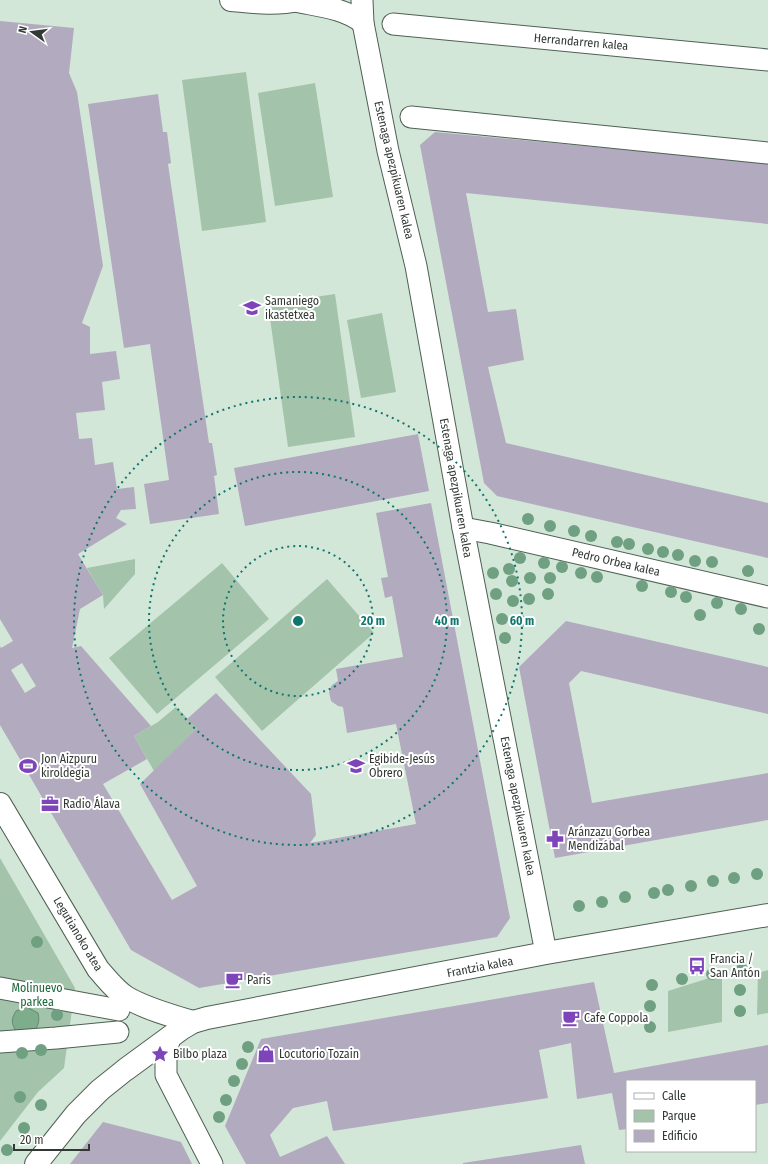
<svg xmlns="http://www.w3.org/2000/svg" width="768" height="1164" font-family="'Fira Sans Condensed',sans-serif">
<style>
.green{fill:#a3c3ab}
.water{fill:#7dad8a;stroke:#668a70}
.building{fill:#b2aabe;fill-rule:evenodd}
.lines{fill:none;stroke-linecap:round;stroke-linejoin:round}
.street-casing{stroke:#4f6054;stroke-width:23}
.secondary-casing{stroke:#4f6054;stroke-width:24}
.primary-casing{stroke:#4f6054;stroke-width:24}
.street{stroke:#fff;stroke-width:21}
.secondary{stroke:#fff;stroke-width:22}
.primary{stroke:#fff;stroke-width:22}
.tree{fill:#6ea081}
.ring{fill:none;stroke:#0f766e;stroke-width:2;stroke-dasharray:2 4}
.labels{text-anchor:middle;stroke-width:4;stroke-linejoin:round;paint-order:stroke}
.street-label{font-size:12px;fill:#323934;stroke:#fff}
.poi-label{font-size:12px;fill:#323934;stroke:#fff;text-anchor:start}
.park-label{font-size:12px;fill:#1c6639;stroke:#fff}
.centre{fill:#0f766e;stroke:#fff;stroke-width:2}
.ring-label{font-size:12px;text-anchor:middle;font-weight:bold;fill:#0f766e;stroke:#fff;stroke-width:4;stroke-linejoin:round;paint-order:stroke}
</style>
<rect width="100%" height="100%" fill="#d3e7d8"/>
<g class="green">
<polygon points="246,72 266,222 202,231 182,80"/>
<polygon points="315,83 333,197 275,206 258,93"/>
<polygon points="335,294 355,437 288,447 268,304"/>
<polygon points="382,313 396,392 361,398 347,320"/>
<polygon points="135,559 135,574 104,609 103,595 87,568"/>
<polygon points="222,563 269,619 157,714 109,658"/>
<polygon points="327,579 374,633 262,731 215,677"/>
<polygon points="176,707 197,728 154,771 134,736 158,722"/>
<polygon points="0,858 75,988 64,1068 38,1092 0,1141"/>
<polygon points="768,970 768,1013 757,1015 758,973"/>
<polygon points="722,974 722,1022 668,1032 668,991"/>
</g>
<path class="water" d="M 27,1007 L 38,1013 C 40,1021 38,1026 34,1032 L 16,1031 C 11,1023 11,1019 16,1011 Z"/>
<g class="building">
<path d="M 0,21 L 74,28 L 69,73 L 77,92 L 103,266 L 82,323 L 90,327 L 90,354 L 116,351 L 120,379 L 102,382 L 105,410 L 76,413 L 79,439 L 92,438 L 95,465 L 113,462 L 117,489 L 134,487 L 136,509 L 121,510 L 116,518 L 127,524 L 78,554 L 103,595 L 80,609 L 72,648 L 81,646 L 151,726 L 134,736 L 147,759 L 103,784 L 172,900 L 197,886 L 140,784 L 197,728 L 187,719 L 216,693 L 311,794 L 316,835 L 310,843 L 416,824 L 396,724 L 347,733 L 343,707 L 338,706 L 331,701 L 329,692 L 332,685 L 338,681 L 336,669 L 403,657 L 392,596 L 385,598 L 381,578 L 388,577 L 376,513 L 431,503 L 510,918 L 497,937 L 199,988 L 131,950 L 0,725 L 0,646 L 1,648 L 13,641 L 0,619 ZM 22,663 L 36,686 L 25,693 L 11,670 Z"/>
<polygon points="158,94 163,132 167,132 171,163 168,164 209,443 212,443 217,475 214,476 219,514 150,524 144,484 169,480 150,344 124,348 88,104"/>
<polygon points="435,132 768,163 768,224 466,193 488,312 516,309 524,360 488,367 506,443 768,503 768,558 497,496 484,483 420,145"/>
<polygon points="418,434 429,491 245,526 234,468"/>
<polygon points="566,621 768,667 768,714 581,671 569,683 592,803 768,773 768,820 555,858 519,667"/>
<polygon points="594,982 614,1073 768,1045 768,1103 755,1105 755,1081 627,1081 627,1129 619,1130 612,1093 577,1099 571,1043 539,1050 548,1098 333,1131 327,1101 293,1108 270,1135 280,1157 327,1136 345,1164 246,1164 225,1126 261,1039"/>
<polygon points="103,1122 181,1142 192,1164 70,1164"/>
<polygon points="581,1145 585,1164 463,1164 463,1163"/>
</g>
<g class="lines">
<g class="street-casing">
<g id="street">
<polyline points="362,0 363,23 388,151 416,266 463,528 546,953"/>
<path d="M 295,1 C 318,6 345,8 363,23"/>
<polyline points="393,24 768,60"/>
<polyline points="411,117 768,153"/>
<polyline points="463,528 490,533 768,597"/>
<polyline points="0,988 119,1010"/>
<polyline points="170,1037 166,1053 166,1075 212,1164"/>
<polyline points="0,1042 56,1038 118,1032"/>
</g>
</g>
<g class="secondary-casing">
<g id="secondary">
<path d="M 0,804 L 98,969 C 107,979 115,990 126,997 C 144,1008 172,1016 193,1022"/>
<polyline points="36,1164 76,1114 100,1090 125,1070 181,1029 193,1022 207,1018 546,953 768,915"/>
</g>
</g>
<g class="primary-casing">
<path id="primary" d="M 231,0 C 253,2 276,5 298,0"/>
</g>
<use href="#street" class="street"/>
<use href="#secondary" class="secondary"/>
<use href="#primary" class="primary"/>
</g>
<g class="tree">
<circle cx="528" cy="519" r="6"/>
<circle cx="550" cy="526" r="6"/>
<circle cx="574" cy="531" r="6"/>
<circle cx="591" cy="536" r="6"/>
<circle cx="617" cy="542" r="6"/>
<circle cx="629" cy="544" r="6"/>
<circle cx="648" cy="549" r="6"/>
<circle cx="663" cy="552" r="6"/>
<circle cx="678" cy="555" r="6"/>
<circle cx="520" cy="558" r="6"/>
<circle cx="695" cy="561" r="6"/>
<circle cx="712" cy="562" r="6"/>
<circle cx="544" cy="563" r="6"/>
<circle cx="562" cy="567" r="6"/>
<circle cx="509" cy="569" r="6"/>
<circle cx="748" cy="571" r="6"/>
<circle cx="493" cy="573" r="6"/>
<circle cx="581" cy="573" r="6"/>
<circle cx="597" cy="577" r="6"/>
<circle cx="530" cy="578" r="6"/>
<circle cx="550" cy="578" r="6"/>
<circle cx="512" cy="581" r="6"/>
<circle cx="642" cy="586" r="6"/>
<circle cx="671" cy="592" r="6"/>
<circle cx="496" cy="594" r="6"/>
<circle cx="548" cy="594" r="6"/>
<circle cx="686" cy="597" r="6"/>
<circle cx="529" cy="599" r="6"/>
<circle cx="513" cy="601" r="6"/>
<circle cx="717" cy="603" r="6"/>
<circle cx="741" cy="609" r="6"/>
<circle cx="700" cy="615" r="6"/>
<circle cx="502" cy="619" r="6"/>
<circle cx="521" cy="621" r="6"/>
<circle cx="759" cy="629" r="6"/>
<circle cx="505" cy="638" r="6"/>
<circle cx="757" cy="874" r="6"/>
<circle cx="734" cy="878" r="6"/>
<circle cx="713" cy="881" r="6"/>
<circle cx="691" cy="886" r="6"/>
<circle cx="668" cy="890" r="6"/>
<circle cx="654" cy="893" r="6"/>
<circle cx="625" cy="897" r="6"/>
<circle cx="602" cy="902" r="6"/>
<circle cx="579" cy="906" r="6"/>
<circle cx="37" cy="942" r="6"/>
<circle cx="742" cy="969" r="6"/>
<circle cx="712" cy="974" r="6"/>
<circle cx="682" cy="979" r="6"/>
<circle cx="652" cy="985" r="6"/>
<circle cx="740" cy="990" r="6"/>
<circle cx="650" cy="1006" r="6"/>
<circle cx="740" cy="1011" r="6"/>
<circle cx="57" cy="1015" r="6"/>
<circle cx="650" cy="1027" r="6"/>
<circle cx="248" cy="1047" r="6"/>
<circle cx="41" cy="1050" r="6"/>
<circle cx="22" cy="1053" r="6"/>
<circle cx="242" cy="1064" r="6"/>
<circle cx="234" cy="1081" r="6"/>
<circle cx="20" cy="1097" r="6"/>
<circle cx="226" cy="1100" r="6"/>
<circle cx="41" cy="1105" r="6"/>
<circle cx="219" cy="1117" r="6"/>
<circle cx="24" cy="1128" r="6"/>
<circle cx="7" cy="1150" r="6"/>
</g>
<g class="ring">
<circle cx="298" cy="621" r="75"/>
<circle cx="298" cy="621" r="149"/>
<circle cx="298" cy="621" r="224"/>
</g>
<defs>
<g id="school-bare" transform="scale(1.38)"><path d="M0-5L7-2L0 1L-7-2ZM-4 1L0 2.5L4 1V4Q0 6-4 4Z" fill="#7e44ba" stroke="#fff" stroke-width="2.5" paint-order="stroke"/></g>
<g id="stadium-bare" transform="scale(1.38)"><path d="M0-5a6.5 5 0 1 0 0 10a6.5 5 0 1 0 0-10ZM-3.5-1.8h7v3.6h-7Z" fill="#7e44ba" stroke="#fff" stroke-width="2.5" paint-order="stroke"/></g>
<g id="office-bare" transform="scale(1.38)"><path d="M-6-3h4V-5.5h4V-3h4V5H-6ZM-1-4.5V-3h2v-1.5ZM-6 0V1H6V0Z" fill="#7e44ba" stroke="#fff" stroke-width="2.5" paint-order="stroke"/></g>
<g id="pharmacy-bare" transform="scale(1.38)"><path d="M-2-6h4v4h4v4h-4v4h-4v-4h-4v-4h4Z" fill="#7e44ba" stroke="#fff" stroke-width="2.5" paint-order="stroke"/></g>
<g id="bus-bare" transform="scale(1.38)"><path d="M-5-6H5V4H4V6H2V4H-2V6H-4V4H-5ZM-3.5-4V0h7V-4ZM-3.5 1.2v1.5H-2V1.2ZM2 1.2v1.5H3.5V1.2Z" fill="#7e44ba" stroke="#fff" stroke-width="2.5" paint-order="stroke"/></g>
<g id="cafe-bare" transform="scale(1.38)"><path d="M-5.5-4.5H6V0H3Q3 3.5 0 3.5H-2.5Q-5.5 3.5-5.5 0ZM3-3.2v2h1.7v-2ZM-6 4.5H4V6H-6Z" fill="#7e44ba" stroke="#fff" stroke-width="2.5" paint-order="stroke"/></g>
<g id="sight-bare" transform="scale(1.38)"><path d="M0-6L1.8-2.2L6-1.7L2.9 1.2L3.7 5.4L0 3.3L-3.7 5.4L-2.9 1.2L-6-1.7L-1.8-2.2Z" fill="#7e44ba" stroke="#fff" stroke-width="2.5" paint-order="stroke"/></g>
<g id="shop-bare" transform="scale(1.38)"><path d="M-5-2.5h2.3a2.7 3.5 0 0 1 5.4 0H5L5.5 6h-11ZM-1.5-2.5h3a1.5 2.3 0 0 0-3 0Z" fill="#7e44ba" stroke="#fff" stroke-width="2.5" paint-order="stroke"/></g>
</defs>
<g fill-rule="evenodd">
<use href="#school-bare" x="252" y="308"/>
<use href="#stadium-bare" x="28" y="766"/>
<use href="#school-bare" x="356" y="766"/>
<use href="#office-bare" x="50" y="804"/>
<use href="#pharmacy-bare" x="555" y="839"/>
<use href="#bus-bare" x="697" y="966"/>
<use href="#cafe-bare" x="234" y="980"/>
<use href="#cafe-bare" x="571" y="1018"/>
<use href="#sight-bare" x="160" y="1054"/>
<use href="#shop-bare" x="266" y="1054"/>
</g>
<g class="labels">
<g class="street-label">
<text transform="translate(581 42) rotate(5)" y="4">Herrandarren kalea</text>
<text transform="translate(394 170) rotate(77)" y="4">Estenaga apezpikuaren kalea</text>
<text transform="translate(456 488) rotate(80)" y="4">Estenaga apezpikuaren kalea</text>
<text transform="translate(616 562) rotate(13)" y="4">Pedro Orbea kalea</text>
<text transform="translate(518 806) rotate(79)" y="4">Estenaga apezpikuaren kalea</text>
<text transform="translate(78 934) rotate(59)" y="4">Legutianoko atea</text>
<text transform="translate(480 967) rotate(-11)" y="4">Frantzia kalea</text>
</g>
<g class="poi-label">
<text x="265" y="305">Samaniego<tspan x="265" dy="14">ikastetxea</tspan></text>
<text x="41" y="763">Jon Aizpuru<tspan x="41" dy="14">kiroldegia</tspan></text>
<text x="369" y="763">Egibide-Jesús<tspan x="369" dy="14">Obrero</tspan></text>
<text x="63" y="808">Radio Álava</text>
<text x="568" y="836">Aránzazu Gorbea<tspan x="568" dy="14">Mendizábal</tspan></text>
<text x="710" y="963">Francia /<tspan x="710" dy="14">San Antón</tspan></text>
<text x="247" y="984">Paris</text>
<text x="584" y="1022">Cafe Coppola</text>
<text x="173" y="1058">Bilbo plaza</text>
<text x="279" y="1058">Locutorio Tozain</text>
</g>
<g class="park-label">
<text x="37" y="992">Molinuevo<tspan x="37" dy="14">parkea</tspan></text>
</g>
</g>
<circle cx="298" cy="621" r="6" class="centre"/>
<g class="ring-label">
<text x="373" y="625">20 m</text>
<text x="447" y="625">40 m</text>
<text x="522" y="625">60 m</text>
</g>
<rect x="626" y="1080" width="130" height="72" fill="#ffffff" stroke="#adb0ae"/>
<rect x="634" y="1093" width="20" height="6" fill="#ffffff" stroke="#adb0ae"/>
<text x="662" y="1100" font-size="12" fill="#323934">Calle</text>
<rect x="634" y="1110" width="20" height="12" fill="#a3c3ab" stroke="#adb0ae"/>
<text x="662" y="1120" font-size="12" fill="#323934">Parque</text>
<rect x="634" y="1130" width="20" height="12" fill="#b2aabe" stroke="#adb0ae"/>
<text x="662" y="1140" font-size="12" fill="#323934">Edificio</text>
<g transform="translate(32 32) rotate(284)" stroke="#ffffff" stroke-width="3" paint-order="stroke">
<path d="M0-3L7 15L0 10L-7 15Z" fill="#323934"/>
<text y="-6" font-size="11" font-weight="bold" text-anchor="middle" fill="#323934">N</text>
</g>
<path d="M14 1144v6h75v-6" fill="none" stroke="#323934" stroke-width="2"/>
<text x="20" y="1144" font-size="12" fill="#323934" stroke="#ffffff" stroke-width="3" paint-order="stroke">20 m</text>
</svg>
